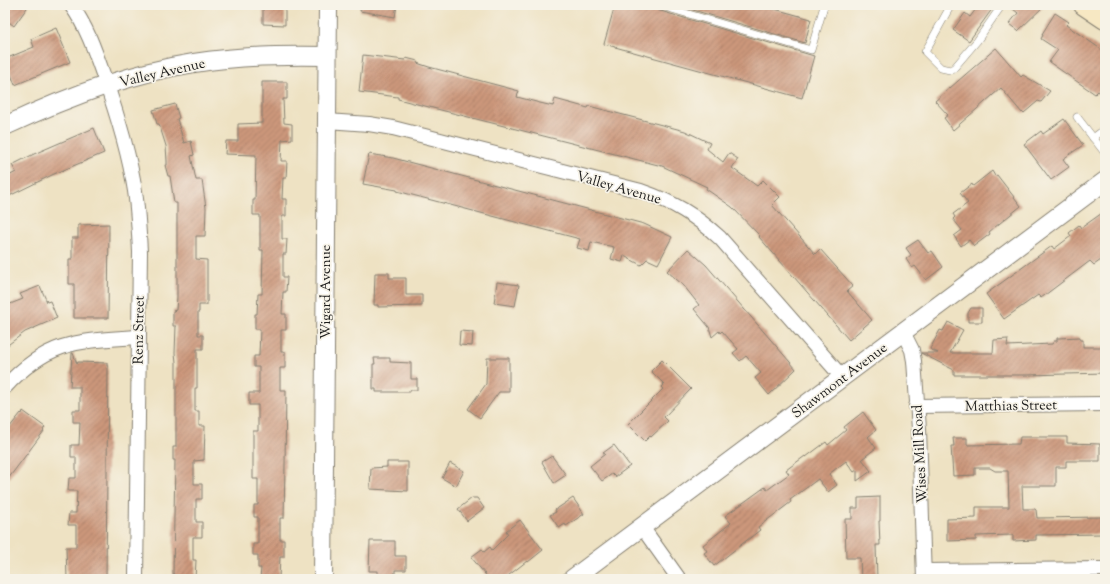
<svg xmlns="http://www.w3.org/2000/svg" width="1110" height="584" font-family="'Sorts Mill Goudy',serif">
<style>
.building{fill:url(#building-hatch)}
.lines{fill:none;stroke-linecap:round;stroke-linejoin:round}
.service-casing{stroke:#857f70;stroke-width:8}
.minor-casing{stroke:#857f70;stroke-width:16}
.tertiary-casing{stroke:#857f70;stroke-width:20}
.secondary-casing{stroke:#857f70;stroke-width:22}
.service{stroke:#fff;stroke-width:7}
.minor{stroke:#fff;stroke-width:14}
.tertiary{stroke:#fff;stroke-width:18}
.secondary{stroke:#f7e8c3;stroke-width:20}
.labels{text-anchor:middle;stroke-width:3.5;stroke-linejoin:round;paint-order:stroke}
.street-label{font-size:14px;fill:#1c1c1c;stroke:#f7f3e8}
</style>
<defs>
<pattern id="building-hatch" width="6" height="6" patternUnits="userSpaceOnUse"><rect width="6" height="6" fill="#cc977b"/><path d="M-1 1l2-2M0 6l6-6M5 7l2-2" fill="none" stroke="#a57a64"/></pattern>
</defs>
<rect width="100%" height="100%" fill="#f7f3e8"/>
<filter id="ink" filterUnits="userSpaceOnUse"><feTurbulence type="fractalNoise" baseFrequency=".025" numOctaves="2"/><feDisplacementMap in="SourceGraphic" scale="8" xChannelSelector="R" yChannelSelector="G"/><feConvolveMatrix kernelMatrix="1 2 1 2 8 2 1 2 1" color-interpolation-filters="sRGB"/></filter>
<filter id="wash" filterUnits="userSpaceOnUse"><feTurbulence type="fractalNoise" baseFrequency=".012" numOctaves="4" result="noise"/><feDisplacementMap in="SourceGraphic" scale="16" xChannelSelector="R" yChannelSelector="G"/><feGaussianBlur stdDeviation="0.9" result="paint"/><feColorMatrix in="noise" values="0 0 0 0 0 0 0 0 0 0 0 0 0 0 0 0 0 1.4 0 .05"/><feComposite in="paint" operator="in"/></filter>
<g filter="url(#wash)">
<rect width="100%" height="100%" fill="#eee2c3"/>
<g id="blocks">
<g class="building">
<polygon points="5,5 29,5 14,26 5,19"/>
<polygon points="263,5 285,5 285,25 263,24"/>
<polygon points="361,5 397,5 395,17 360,11"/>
<polygon points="615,5 625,5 640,9 641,5 653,5 657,10 814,56 802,98 604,44"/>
<polygon points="676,5 760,5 811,19 805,43"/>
<polygon points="979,5 995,5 969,41 953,30 965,13 970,17"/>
<polygon points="1008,5 1045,5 1018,31 1009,24 1018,13"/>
<polygon points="1055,13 1069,22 1066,25 1105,52 1105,96 1098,91 1095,94 1049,62 1058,50 1041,39 1043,35 1042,34"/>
<polygon points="56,28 70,62 15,85 5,59 34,47 31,39"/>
<polygon points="996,48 1021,77 1023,75 1050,91 1041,102 1038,101 1024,113 1023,112 1022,113 1001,88 953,130 944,118 948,115 935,101"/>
<polygon points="363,55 405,60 406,58 418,61 417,63 429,67 519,91 517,97 540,103 553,106 555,99 588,108 589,106 685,131 710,143 707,149 723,162 729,153 738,159 732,168 757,186 763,180 780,197 772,205 815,254 820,249 853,286 847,291 872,320 849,340 759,237 760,236 732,207 706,189 707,187 662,166 417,104 398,99 398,97 359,92"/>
<polygon points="262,82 287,82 287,99 283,99 284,123 292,124 292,139 282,140 281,161 287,161 286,178 283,178 282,199 286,199 286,216 282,216 282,239 287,239 286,254 283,254 283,277 287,277 286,292 283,292 282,314 286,314 286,330 281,330 281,352 285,352 285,368 280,368 280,390 286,390 285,465 284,518 280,518 280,540 284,540 284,557 280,557 279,579 260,579 261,568 258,568 258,555 253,555 253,544 258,544 258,517 254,517 254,505 258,505 258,479 253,479 253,431 258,431 258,405 249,405 249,393 259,393 259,367 254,367 254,356 259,356 260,329 255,329 255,314 257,314 258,294 262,294 263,250 260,250 260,215 253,215 253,200 255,200 256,155 225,154 226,141 238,141 238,124 262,123"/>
<polygon points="175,104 179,118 177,119 184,143 191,141 194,155 191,156 196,180 202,180 206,208 205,236 196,236 196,259 207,260 207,305 199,305 199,312 198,312 198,335 203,335 203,349 197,349 197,388 195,388 195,411 199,411 199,426 205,426 204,460 194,461 194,484 202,484 202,499 196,499 196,522 202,522 202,537 193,537 193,560 196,560 195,579 174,579 174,574 173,574 175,460 173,460 173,447 176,447 176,362 175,353 176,326 173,326 173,311 176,310 177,297 177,203 174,203 170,176 168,176 165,165 167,165 167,161 166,146 159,124 157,124 153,110"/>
<polygon points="1064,119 1083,145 1063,159 1069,167 1051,180 1024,144 1041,131 1043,134"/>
<polygon points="94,128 104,153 54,174 5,198 5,178 16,172 12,165 34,154"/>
<polygon points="369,154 393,158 644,224 672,237 658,264 647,259 641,265 624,256 622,262 611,259 614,247 591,242 589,251 577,248 580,239 397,191 397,190 363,184"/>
<polygon points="992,171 995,176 997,175 1021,206 989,232 990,234 974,246 969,240 961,246 954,236 962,230 953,219 955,217 953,214 968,203 960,193 972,184 973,186"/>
<polygon points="1105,211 1105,257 1094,265 1090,261 1041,298 1038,295 1004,319 986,294 1052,246 1054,249 1071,236 1069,233 1079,225 1081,228"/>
<polygon points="109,224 108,318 74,318 74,284 69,284 69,259 72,259 72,238 78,238 78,225"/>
<polygon points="918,240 928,253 932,251 943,267 926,280 915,266 912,268 906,259 911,255 906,248"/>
<polygon points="688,249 706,265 796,369 769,395 755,378 761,373 746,356 740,361 733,353 738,349 722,331 720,333 719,331 712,337 709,327 694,309 699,305 684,286 667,271"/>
<polygon points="375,273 389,273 389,278 406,278 406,295 422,295 422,306 378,307 378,305 374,305"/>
<polygon points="497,282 519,285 515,306 494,303"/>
<polygon points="40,286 47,302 50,301 57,318 25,332 5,347 5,306 23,299 20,294"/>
<polygon points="971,308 982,308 982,322 968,322 968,313"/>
<polygon points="948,322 963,330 950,353 993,353 994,340 1008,339 1007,346 1052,344 1054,341 1057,341 1057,338 1059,338 1080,337 1080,340 1083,340 1083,347 1105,347 1105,373 1027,375 954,375 954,370 921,353 938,353 930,349 940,330 943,331"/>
<polygon points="460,331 473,332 472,346 459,345"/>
<polygon points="72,353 73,353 77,364 78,362 107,363 107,366 108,366 106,579 67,579 66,547 76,547 76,525 68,525 69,513 76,513 77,491 68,491 69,478 76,478 76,457 71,457 71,445 79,445 80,422 73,422 73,410 80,410 80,387 70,387"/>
<polygon points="374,358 390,358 390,362 411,363 411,379 417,379 417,390 410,390 410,392 376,392 376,389 373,389 373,364 375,364"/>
<polygon points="487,358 509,358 509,392 499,392 480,418 468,409 486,384"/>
<polygon points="662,360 691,389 664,417 668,421 651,437 650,436 645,441 628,424 663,389 661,387 664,384 651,371"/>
<polygon points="23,411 45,427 43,430 44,431 5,483 5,433 21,413 22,414"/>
<polygon points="863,412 876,430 868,437 876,448 862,459 871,471 857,481 857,470 854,472 846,461 829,474 837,485 828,492 818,479 790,500 791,502 758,527 760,530 714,566 704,553 707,551 703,545 731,523 725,516 765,487 767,490 789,474 786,470 805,456 806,457 826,442 828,445 846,430 844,427"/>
<polygon points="1020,437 1067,437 1067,443 1100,444 1100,461 1066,461 1066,467 1056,467 1056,486 1022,486 1023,509 1035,509 1036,510 1037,518 1102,517 1102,534 1036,535 1036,540 1013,541 1013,535 976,536 976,540 947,541 947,519 976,518 976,507 1009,507 1008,471 995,471 990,468 975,468 975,475 953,476 951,446 954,446 953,438 967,438 967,445 1019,444"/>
<polygon points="614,445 630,466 615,477 612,474 602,481 590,466 605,454 603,453"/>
<polygon points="552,456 566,475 554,483 542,462"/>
<polygon points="387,462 408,462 408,491 370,489 371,468 387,467"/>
<polygon points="450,463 464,471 456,486 442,478"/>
<polygon points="880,497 880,521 879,521 880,545 876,545 877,579 861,579 860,558 846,558 845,519 852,519 852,508 858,508 858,498"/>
<polygon points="472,498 477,498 484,508 467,521 458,509"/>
<polygon points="573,498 584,514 566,526 565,524 559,528 550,515 556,512 555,510"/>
<polygon points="520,520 543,550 528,562 527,561 504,579 489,579 471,557 482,549 484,552 490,547 492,550 508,534 506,531"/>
<polygon points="370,541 395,541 395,556 406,556 406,570 395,570 395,579 378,579 378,571 369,571"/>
</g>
</g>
</g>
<g filter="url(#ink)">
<use href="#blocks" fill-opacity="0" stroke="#857f70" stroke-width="1"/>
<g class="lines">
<g class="service-casing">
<g id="service">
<polyline points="658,5 811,50 824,6 822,5"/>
<polyline points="951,5 925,52 941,68 950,70 954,68 977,41 1002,5"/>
<polyline points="1077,117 1105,153"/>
<polyline points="1093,138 1105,129"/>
</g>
</g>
<g class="minor-casing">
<g id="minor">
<path d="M 71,5 C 87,27 95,51 104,77 C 117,114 129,152 135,191 C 138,212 139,232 140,252 L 136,579"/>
<path d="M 327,121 L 369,124 L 393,128 L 641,191 C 673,202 695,215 720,238 L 842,377"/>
<polyline points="903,332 912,350 914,361 919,429 924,579"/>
<path d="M 5,387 C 48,340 79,341 138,337"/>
<polyline points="916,406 1105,404"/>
<polyline points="642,527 679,579"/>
<polyline points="924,571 1105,569"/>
</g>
</g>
<g class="tertiary-casing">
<g id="tertiary">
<path d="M 5,126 C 65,98 129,73 194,63 C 238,56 283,55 327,56"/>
<polyline points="323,579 328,5"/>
<polyline points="572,579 1105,181"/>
</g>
</g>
<g class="secondary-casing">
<polyline id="secondary" points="1084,5 1105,19"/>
</g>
<use href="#service" class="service"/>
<use href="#minor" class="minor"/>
<use href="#tertiary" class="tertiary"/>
<use href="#secondary" class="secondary"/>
</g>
</g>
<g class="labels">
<g class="street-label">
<text transform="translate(162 72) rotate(-13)" y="5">Valley Avenue</text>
<text transform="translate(619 187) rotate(16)" y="5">Valley Avenue</text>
<text transform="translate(325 292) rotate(-90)" y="5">Wigard Avenue</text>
<text transform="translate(138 330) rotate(-89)" y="5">Renz Street</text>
<text transform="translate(839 380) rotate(-37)" y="5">Shawmont Avenue</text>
<text transform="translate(1011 405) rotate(-1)" y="5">Matthias Street</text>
<text transform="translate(919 454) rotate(-93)" y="5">Wises Mill Road</text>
</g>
</g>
<rect width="1110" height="584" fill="none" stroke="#f7f3e8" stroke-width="20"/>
</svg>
